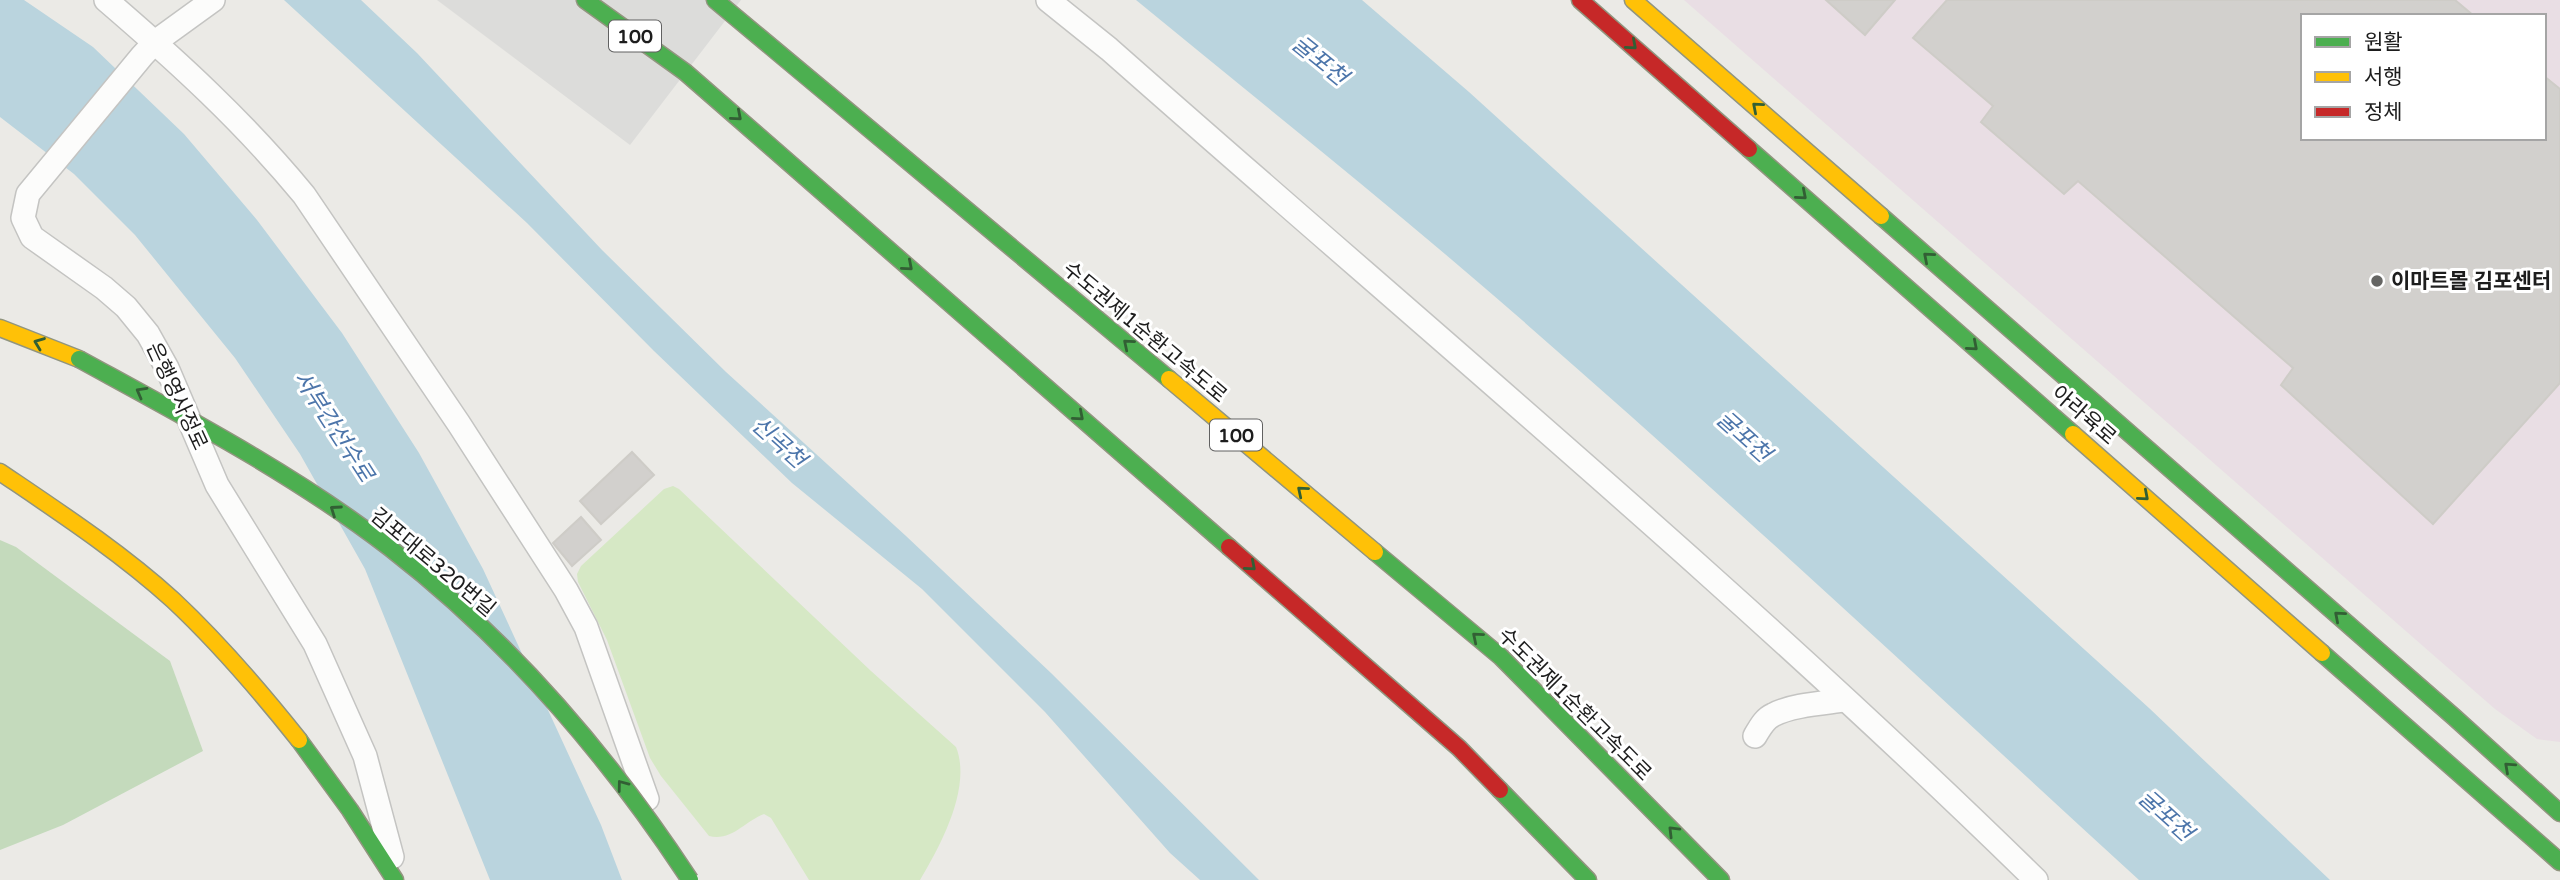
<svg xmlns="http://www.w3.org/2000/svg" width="2560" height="880" font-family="'Varela Round','Noto Sans KR',sans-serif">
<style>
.industrial{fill:#e9dee4;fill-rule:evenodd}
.grass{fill:#d6e8c5}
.forest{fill:#c4dabc}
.water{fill:#bad4de}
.pier{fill:#dcdcda}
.building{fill:#d2d0cd;stroke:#ceccc7;stroke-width:2}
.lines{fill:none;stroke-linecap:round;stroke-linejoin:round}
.lane-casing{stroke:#c4c4c2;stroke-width:26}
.fast-casing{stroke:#91957f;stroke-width:19}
.slow-casing{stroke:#91957f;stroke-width:19}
.jam-casing{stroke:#91957f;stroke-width:19}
.lane{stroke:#fcfcfb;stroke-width:23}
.fast{stroke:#4caf50;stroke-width:16}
.slow{stroke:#ffc107;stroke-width:16}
.jam{stroke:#c62828;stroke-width:16}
.fast-bridge-casing{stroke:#91957f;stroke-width:19;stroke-linecap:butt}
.fast-bridge{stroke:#4caf50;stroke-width:16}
.oneway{stroke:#325f34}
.poi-dot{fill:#656563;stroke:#fff;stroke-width:2.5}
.labels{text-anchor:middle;stroke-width:6;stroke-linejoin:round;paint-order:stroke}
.shield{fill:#fff;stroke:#616161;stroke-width:2}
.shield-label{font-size:19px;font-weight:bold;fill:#1d1d1d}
.poi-label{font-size:21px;font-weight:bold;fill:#1d1d1d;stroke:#fff;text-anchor:start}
.street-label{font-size:21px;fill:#1d1d1d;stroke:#fff}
.water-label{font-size:23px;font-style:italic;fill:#4c75aa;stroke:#fff}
</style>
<rect width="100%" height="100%" fill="#ebeae6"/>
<path class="industrial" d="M 1684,0 L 2560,0 L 2560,742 L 2537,739 L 2495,709 ZM 2303,16 L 2544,16 L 2544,138 L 2303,138 Z"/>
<path class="grass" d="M 673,486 L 679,489 L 871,671 L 956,747 C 972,787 941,845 920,880 L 809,880 L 771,818 L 764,814 C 745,821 731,842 709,836 L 661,776 L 650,758 L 607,640 L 578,582 L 577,574 L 581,566 L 664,489 Z"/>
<polygon class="forest" points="0,540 16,547 170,661 203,751 63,825 0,850"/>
<g class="water">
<polygon points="0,0 24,0 93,47 184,134 257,220 342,333 419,453 483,569 601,825 622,880 490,880 365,569 300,454 235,358 135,235 74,174 0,117"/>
<polygon points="284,0 361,0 417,53 602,250 726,372 906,536 1051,673 1259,880 1200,880 1170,853 1045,712 922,589 792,483 654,351 527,223"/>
<path d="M 1136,0 L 1362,0 L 1469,92 L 2149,708 L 2330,880 L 2139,880 C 1925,684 1713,485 1493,295 C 1376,194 1255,98 1136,0 Z"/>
</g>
<polygon class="pier" points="437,0 741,0 630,145"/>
<g class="building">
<polygon points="1826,0 1895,0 1865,35"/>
<polygon points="1947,0 2455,0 2474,16 2303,16 2303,138 2544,138 2544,76 2560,89 2560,383 2433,524 2281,385 2293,368 2078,181 2064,194 1981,122 1993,106 1913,38"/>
<polygon points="632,452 654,475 601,524 580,501"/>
<polygon points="581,517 601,540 572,566 553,543"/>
</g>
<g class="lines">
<g class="lane-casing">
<g id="lane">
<path d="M 106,0 C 177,61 244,122 304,195 L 459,424 L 566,590 L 586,627 L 647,799"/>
<polyline points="213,0 155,42 142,56 28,194 23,218 32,237 104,288 126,307 148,334 167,368 217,485 315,644 365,756 392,857"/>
<path d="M 1048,0 L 1109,49 C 1420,324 1740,590 2036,880"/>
<path d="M 1755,736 C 1760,728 1764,719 1773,715 C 1791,705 1825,703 1845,700"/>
</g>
</g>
<g class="fast-casing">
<g id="fast">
<polyline points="585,0 685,72 1229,547"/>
<polyline points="715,0 1169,379"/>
<polyline points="1749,149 2073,434"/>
<polyline points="1881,216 2454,717 2560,813"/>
<polyline points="1375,552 1501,657 1721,880"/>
<polyline points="2322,653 2560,862"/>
<polyline points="299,740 350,810 395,880"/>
<polyline points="1500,790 1588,880"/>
</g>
</g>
<g class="slow-casing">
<g id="slow">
<polyline points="1633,0 1881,216"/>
<polyline points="0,328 79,359"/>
<polyline points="1169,379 1375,552"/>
<polyline points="2073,434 2322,653"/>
<path d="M 0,472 C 59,512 120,552 173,600 C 219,643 260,691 299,740"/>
</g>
</g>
<g class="jam-casing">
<g id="jam">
<polyline points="1580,0 1749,149"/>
<polyline points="1229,547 1459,748 1500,790"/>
</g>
</g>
<use href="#lane" class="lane"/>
<use href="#fast" class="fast"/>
<use href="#slow" class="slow"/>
<use href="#jam" class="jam"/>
<g class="fast-bridge-casing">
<path id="fast-bridge" d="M 79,359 C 185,417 294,474 390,548 C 509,640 608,755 690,880"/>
</g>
<use href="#fast-bridge" class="fast-bridge"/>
</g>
<defs><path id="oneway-chevron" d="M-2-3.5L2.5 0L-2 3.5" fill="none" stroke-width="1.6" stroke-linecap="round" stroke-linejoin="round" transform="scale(1.75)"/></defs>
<g class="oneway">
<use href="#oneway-chevron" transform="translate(1632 45) rotate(41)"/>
<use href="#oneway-chevron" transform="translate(1757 107) rotate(-139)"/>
<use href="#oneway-chevron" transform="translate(737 116) rotate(41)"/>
<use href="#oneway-chevron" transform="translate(1802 195) rotate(41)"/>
<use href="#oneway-chevron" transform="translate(1928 257) rotate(-139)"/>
<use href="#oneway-chevron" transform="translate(908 266) rotate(41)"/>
<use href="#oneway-chevron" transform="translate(39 343) rotate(-159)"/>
<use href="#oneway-chevron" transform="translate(1128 344) rotate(-140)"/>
<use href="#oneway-chevron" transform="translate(1973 346) rotate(41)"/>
<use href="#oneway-chevron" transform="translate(141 392) rotate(-151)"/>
<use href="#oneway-chevron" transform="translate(1079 416) rotate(41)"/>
<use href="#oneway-chevron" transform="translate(1302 491) rotate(-140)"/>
<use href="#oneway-chevron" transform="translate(2144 496) rotate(41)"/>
<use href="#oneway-chevron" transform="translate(335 510) rotate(-145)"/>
<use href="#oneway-chevron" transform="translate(1251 566) rotate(41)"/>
<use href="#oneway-chevron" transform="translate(2339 616) rotate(-139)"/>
<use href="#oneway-chevron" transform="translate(1477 637) rotate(-140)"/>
<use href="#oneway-chevron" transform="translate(2509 767) rotate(-138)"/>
<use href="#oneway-chevron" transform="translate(622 785) rotate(-127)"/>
<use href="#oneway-chevron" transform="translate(1673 831) rotate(-135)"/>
</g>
<circle class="poi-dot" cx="2377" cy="281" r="7"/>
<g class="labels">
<g class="shield">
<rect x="609" y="20.5" width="52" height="31" rx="5"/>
<rect x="1210" y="419.5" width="52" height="31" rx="5"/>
</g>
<g class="shield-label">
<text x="635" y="43">100</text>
<text x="1236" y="442">100</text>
</g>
<g class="poi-label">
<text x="2391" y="288">이마트몰 김포센터</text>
</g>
<g class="street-label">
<text transform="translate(1145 332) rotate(40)" y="7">수도권제1순환고속도로</text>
<text transform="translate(177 396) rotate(65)" y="7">은행영사정로</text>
<text transform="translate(2084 415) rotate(41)" y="7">아라육로</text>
<text transform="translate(433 562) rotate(40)" y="7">김포대로320번길</text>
<text transform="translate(1575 704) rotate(45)" y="7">수도권제1순환고속도로</text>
</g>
<g class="water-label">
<text transform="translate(1320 60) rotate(39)" y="8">굴포천</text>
<text transform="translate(334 426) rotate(57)" y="8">서부간선수로</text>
<text transform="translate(1744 436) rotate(42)" y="8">굴포천</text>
<text transform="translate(779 442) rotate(42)" y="8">신곡천</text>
<text transform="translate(2166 815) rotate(42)" y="8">굴포천</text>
</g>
</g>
<rect x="2301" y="14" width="245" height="126" fill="#ffffff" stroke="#a5a5a5" stroke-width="2"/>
<rect x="2315" y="37" width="35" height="10" fill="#4caf50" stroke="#a5a5a5" stroke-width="2"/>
<text x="2364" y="49" font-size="21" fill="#1d1d1d">원활</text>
<rect x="2315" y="72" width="35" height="10" fill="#ffc107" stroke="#a5a5a5" stroke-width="2"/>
<text x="2364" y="84" font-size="21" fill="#1d1d1d">서행</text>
<rect x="2315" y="107" width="35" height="10" fill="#c62828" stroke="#a5a5a5" stroke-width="2"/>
<text x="2364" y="119" font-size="21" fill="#1d1d1d">정체</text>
</svg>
